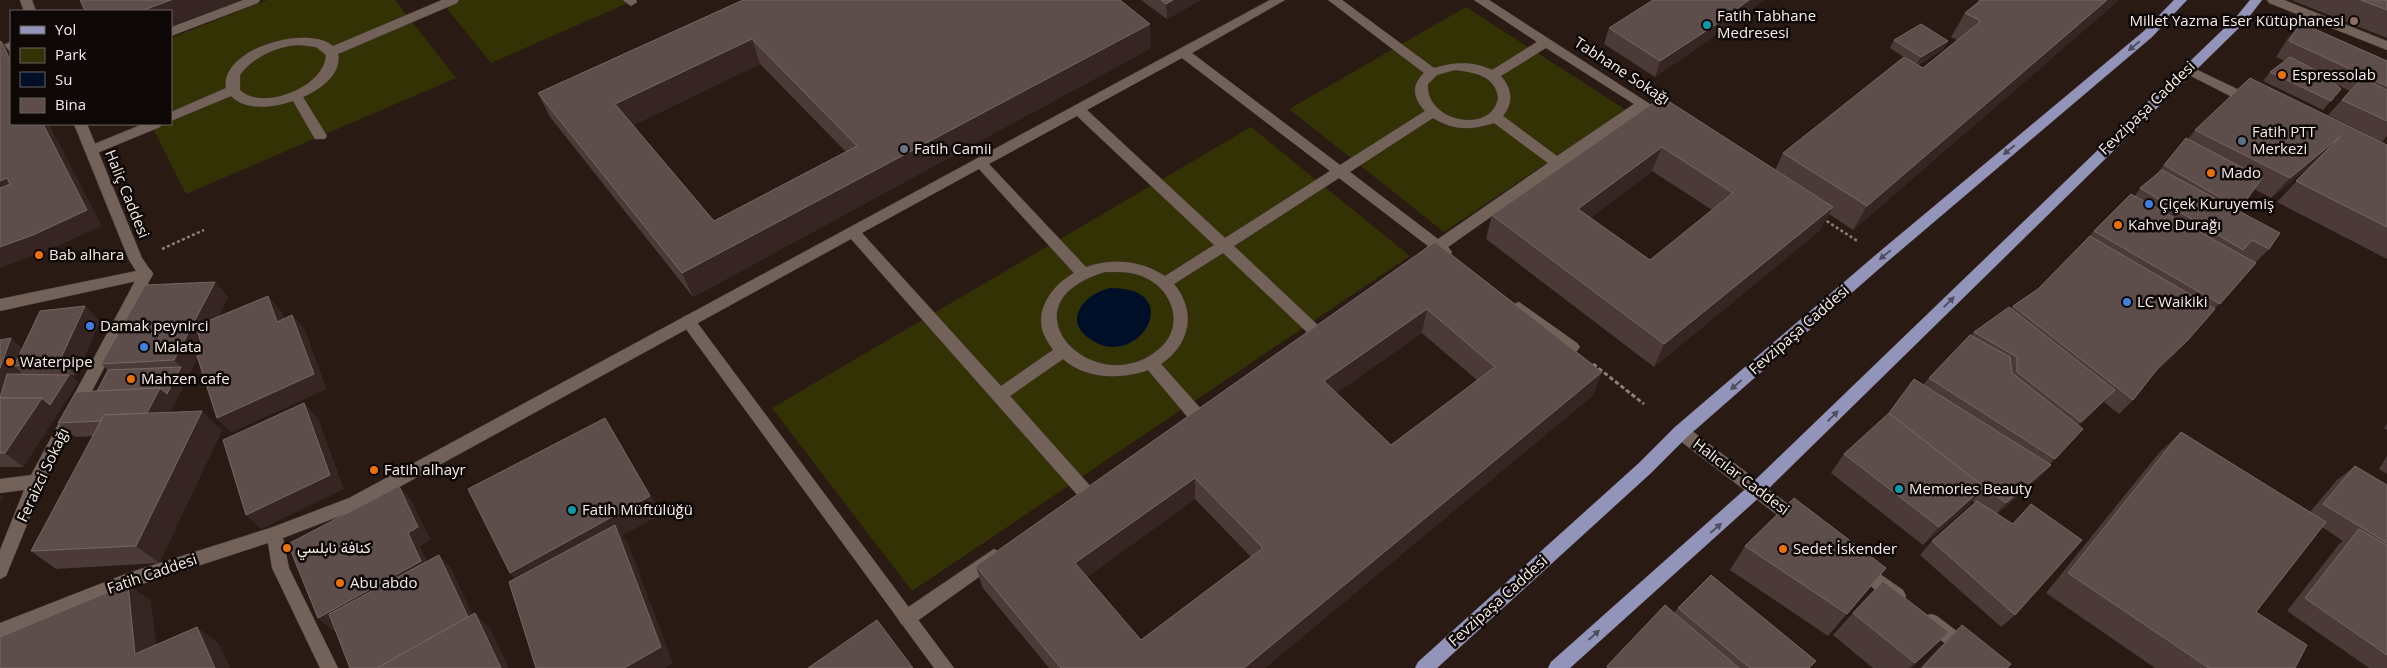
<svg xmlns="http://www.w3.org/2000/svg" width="2387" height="668" font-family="'Open Sans',Vazirmatn,sans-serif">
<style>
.green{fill:#323204}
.water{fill:#000f28}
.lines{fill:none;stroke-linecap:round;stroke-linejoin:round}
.lane-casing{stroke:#443835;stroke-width:1}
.street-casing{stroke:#443835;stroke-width:1}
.secondary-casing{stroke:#443835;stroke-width:1}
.primary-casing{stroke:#443835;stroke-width:1}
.path-far1{stroke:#8c7f7a;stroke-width:2.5;stroke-dasharray:3 2.5;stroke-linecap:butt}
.path{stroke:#8c7f7a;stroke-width:3;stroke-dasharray:4.5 2.5;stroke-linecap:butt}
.lane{fill:#736259;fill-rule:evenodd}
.street{fill:#736259;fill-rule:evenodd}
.secondary{fill:#736259;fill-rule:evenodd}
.primary{fill:#9294ba;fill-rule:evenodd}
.wall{fill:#4b3a38;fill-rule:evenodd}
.shaded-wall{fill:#362522}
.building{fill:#5d4d4b;stroke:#766664;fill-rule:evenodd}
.oneway{fill:#504e60}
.education-dot{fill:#8d6e63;stroke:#0d0705;stroke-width:2}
.culture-dot{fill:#0f9aa8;stroke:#0d0705;stroke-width:2}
.food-dot{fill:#e8710a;stroke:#0d0705;stroke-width:2}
.service-dot{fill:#5c6f8a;stroke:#0d0705;stroke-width:2}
.worship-dot{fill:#6b7280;stroke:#0d0705;stroke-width:2}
.shop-dot{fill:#3f7fe0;stroke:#0d0705;stroke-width:2}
.labels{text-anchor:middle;stroke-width:5;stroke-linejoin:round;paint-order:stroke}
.poi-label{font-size:15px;fill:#f7ede8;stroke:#0d0705;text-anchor:start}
.street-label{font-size:15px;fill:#f7ede8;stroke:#0d0705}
</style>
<rect width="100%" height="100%" fill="#291a14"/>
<g class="green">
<polygon points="267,0 395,0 456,78 186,194 151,124 171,124 171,38"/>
<polygon points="440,0 635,0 491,63"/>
<polygon points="1466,7 1626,110 1444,232 1289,109"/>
<polygon points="1251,127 1410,256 912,591 772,408"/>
</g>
<path class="water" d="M 1110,288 C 1189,287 1138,373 1090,339 C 1061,319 1087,293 1110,288 Z"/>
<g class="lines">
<g class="lane-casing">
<polygon id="lane" points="688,315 693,317 954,668 934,668 683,325 681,321 683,317"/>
</g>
<g class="street-casing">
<g id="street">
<polygon points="243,0 260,0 258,3 171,36 171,27"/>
<path d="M 442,0 L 459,0 L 457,3 L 338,54 C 342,74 320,90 303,97 L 327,136 L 325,139 L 315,139 L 293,101 C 274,107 247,112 231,96 L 171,121 L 171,112 L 226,88 C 220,49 307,24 333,46 ZM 300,45 L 316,47 L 326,55 C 325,87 262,112 240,90 L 240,75 C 252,57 280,45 300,45 Z"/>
<polygon points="623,0 636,0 637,2 631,6"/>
<path d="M 1270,0 L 1285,0 L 1192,53 L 1340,165 L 1425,111 C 1413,99 1411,85 1424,73 L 1328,0 L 1342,0 L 1434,68 C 1455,62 1472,61 1492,70 L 1537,42 L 1474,0 L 1489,0 L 1656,108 L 1650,112 L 1643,110 L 1448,247 L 1452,252 L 1450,256 L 1445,257 L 1438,254 L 1428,261 L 1418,261 L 1416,257 L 1428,246 L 1339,178 L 1234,246 L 1321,328 L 1323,332 L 1321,336 L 1316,338 L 1311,336 L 1223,253 L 1174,284 C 1197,312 1190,344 1161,364 L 1202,410 L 1204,415 L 1202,420 L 1196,421 L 1190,420 L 1148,370 C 1121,380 1085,379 1063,359 L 1010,396 L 1092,488 L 1094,493 L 1092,498 L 1086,500 L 1080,498 L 851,239 L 361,508 L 283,538 L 289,568 L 338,668 L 320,668 L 272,568 L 268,543 L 130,588 L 0,639 L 0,623 L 128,573 L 273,527 L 349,498 ZM 1546,48 L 1634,104 L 1557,156 L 1503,116 C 1514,102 1512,89 1501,76 ZM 1182,58 L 1330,171 L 1225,238 L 1087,110 ZM 1455,70 C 1474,72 1496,76 1498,98 C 1492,135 1425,122 1428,84 L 1437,75 ZM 1077,116 L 1214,245 L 1165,276 C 1141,260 1113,258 1086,267 L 989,164 ZM 1433,118 C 1454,131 1472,130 1494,123 L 1548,163 L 1438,239 L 1350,172 ZM 979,169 L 1074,273 C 1054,284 1035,308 1043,332 C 1045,338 1049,344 1053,350 L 1001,386 L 862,233 ZM 1105,272 C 1116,272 1128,271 1139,275 C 1172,286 1187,325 1159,349 C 1095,404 997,304 1105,272 Z"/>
<polygon points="2267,0 2284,0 2387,41 2387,50 2269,3"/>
<polygon points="11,42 11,51 0,55 0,46"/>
<polygon points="2187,65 2256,98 2257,101 2256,104 2246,104 2183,72 2181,69"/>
<polygon points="143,124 162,124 160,127 97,153 87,153 85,150 87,147"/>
<polygon points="146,269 151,270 153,274 44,483 6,576 0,579 0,550 24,490 0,493 0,479 31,475 141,270"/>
<polygon points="1519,302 1577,343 1580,347 1577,351 1572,353 1567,351 1514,312 1512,308 1514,304"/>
<polygon points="994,549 1000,552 1002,557 1000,562 913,624 907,626 901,624 898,618 901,612"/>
</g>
</g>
<g class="secondary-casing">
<g id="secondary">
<polygon points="20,0 32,0 36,11 24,11"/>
<polygon points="74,124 87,124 142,258 153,274 151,278 146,279 0,311 0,299 136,271 129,260"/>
<polygon points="1681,425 1687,427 1805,517 1807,522 1805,527 1799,529 1793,527 1675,437 1673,432 1675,427"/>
<polygon points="1860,560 1903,590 1906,596 1903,602 1897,604 1891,602 1854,573 1851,568 1854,563"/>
<polygon points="1931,614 1937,616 1997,662 2000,668 1977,668 1925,628 1922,622 1925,616"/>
</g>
</g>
<g class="primary-casing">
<g id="primary">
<polygon points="2174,0 2187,0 2152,37 1888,261 1687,437 1651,473 1437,668 1415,668 1418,662 1639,463 1675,427 1878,253 2144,31"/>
<polygon points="2250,0 2262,0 2245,22 1763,494 1570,668 1548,668 1551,662 1751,484 2237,16"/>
</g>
</g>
<g class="path-far1">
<polyline points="1822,218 1859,242"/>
<polyline points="162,249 204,230"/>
</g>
<polyline class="path" points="1593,364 1644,404"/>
<use href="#lane" class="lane"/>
<use href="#street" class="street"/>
<use href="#secondary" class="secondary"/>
<use href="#primary" class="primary"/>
</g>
<g class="wall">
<path d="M 743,0 L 1151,48 L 693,297 L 550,117 L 538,93 ZM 760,64 L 846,152 L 714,221 L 633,125 Z"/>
<polygon points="1141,0 1201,0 1167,19"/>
<path d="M 1977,0 L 2119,0 L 1853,230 L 1829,214 L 1819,231 L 1654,367 L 1486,239 L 1492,215 L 1662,97 L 1775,170 L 1783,153 L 1904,57 L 1890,48 L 1894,40 L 1948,41 L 1943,49 L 1918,65 L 1923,68 L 1957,40 L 1951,37 L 1965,13 L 1979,1 ZM 1652,171 L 1712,210 L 1650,260 L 1590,218 Z"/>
<polygon points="2291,0 2384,0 2387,1 2387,38"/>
<polygon points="2301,23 2387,61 2387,136 2382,142 2328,115 2350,91 2336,84 2341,89 2323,110 2263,81 2270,72 2285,61 2276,57 2288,38"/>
<polygon points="1609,28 1709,40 1655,77 1604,44"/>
<polygon points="2195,130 2387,145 2387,259 2277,202 2314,163 2271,198 2254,189 2238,211 2269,249 2255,263 2174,355 2154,374 2133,400 2119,414 2104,402 2079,426 2083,429 2050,464 2051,465 2038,479 1997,514 2012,524 2031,504 2015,615 2001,627 1920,555 1932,541 1975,503 1972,501 1968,506 1923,545 1831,473 1844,454 1923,385 1929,378 1974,332 2011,308 2013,306 2038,289 2094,231 2135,196 2140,188 2155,176 2186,138 2188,139"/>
<path d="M 1435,242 L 1602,372 L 1593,395 L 1265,668 L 1049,668 L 982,587 L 976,566 ZM 1422,333 L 1478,381 L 1391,445 L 1336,393 ZM 1195,499 L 1251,557 L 1141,640 L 1087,577 Z"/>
<path d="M 215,282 L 228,297 L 218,317 L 281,311 L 284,319 L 292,315 L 305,330 L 326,389 L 231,432 L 217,418 L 198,357 L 170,412 L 222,430 L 159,563 L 56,569 L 31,551 L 93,436 L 75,437 L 58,423 L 97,391 L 108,370 L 101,364 ZM 202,348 L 204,353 L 199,355 Z"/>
<polygon points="100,321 76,375 70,375 78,382 23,467 0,467 0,340 22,348"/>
<polygon points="2387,424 2387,430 2384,428"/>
<polygon points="2181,432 2310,512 2337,480 2355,466 2387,485 2387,668 2369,668 2287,611 2340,543 2343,541 2322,527 2256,612 2295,668 2155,668 2046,593 2158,454"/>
<polygon points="2387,456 2387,474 2379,469"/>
<polygon points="1745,546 1886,568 1828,636 1730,570"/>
<polygon points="1678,608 1809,668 1606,668 1607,666 1674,613"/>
<polygon points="1853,613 1949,632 1911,668 1873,668 1833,635"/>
<polygon points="1962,625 2007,668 1920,668 1940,647"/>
</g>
<g class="shaded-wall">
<polygon points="171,0 242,0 171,27 171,11 141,11"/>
<polygon points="1173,0 1201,0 1167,19 1166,4"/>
<polygon points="1749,0 1764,0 1709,40 1655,77 1660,61"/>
<polygon points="2107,0 2119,0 1853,230 1867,206"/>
<polygon points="1150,24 1151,48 693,297 682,273"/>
<polygon points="752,39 760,64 626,128 615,104"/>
<polygon points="1,41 11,53 11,62"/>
<polygon points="1948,41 1943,49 1916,65 1921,57"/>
<polygon points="43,124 49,124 102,226 49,250 0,268 0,247"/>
<polygon points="2342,135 2322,156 2271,198 2290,178"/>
<polygon points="1662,147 1652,171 1570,233 1578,209"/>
<polygon points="7,178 22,193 0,203 0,181"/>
<polygon points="1833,207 1819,231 1654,367 1664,344"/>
<polygon points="215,282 228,297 160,433 144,419 160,388 181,367 174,360"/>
<polygon points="268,296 281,311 290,336 277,322"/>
<polygon points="85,306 100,321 76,375 60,360"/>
<polygon points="1427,309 1422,333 1321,404 1324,381"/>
<polygon points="292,315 305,330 326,389 231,432 217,418"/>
<polygon points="11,338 28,353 14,366 21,372 10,405 0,405 0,368"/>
<polygon points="2188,340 2174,355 2144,383 2158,368"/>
<polygon points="1602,372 1593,395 1265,668 1244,668"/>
<polygon points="69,375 78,382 23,467 5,453 42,398"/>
<polygon points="2115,390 2102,404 2068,436 2081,422"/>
<polygon points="304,403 318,418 344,489 261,529 246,515"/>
<polygon points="202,411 222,430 159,563 136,546"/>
<polygon points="605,418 662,514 622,536 628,543 673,663 665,668 624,668 525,590 510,573"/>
<polygon points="2051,465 2038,479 1994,516 2006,503"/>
<polygon points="1195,478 1195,499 1078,584 1075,563"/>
<polygon points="399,486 411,500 431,540 420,546 433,574 333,631 318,618 408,533"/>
<polygon points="1984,487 1968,506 1923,545 1939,527"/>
<polygon points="0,495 3,498 0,503"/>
<polygon points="439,555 451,568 482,635 424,668"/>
<polygon points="128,584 151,601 159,668 135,654"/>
<polygon points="475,613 491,630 509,668 501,668"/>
<polygon points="197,627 219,644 230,668 215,668"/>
<polygon points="1949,632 1927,653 1911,668 1909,668"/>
</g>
<g class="building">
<polygon points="80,0 171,0 141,11 85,11"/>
<path d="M 743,0 L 1120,0 L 1150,24 L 682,273 L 538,93 ZM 752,39 L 857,146 L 714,221 L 615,104 Z"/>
<polygon points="1161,0 1173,0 1166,4"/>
<polygon points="1653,0 1749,0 1715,25 1660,61 1609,28"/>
<polygon points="1981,0 2107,0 1867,206 1783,153 1904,57 1923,68 1981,21 1965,13"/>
<polygon points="2361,0 2384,0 2387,1 2387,10"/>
<polygon points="2301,23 2387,61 2387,86 2289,41"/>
<polygon points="1921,24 1948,41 1921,57 1894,40"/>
<polygon points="1,41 11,62 11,124 43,124 87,210 33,235 0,247 0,188 10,184 7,178 0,181 0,42"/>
<polygon points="2290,57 2328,77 2341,89 2331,101 2270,72"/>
<polygon points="2250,78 2387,145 2387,227 2296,181 2342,135 2290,178 2195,130"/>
<polygon points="2362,78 2387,90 2387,121 2342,100"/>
<path d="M 1662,97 L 1833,207 L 1664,344 L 1492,215 ZM 1662,147 L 1733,193 L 1650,260 L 1578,209 Z"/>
<polygon points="2186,138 2262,178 2240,209 2164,165"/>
<polygon points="2162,170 2280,233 2269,249 2252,240 2243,250 2140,188"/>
<polygon points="2131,194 2256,263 2220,304 2094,231"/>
<polygon points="2090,236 2215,309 2188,340 2158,368 2133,400 2013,306 2038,289"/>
<path d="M 1435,242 L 1602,372 L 1244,668 L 1061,668 L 976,566 ZM 1427,309 L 1495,367 L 1391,445 L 1324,381 ZM 1195,478 L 1263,548 L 1141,640 L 1075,563 Z"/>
<polygon points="215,282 174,360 101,364 145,285"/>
<polygon points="268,296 277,322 292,315 314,374 217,418 197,356 204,353 196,326"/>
<polygon points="85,306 60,360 14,366 40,311"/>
<polygon points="2009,307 2115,390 2081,422 2017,372 2017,357 1974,332"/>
<polygon points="1970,335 2010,357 2012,373 2083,429 2055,459 1929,378"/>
<polygon points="11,338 0,368 0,340"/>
<polygon points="181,367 167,394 160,388 97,391 108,370"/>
<polygon points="7,374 69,375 50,405 42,398 0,398"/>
<polygon points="1914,379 2051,465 2006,503 1982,486 1889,413"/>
<polygon points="160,388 147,413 104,415 101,421 58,423 76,392"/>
<polygon points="0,398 42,398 5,453 0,453"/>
<polygon points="304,403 330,475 246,515 223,440"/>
<polygon points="202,411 136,546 31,551 104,415"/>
<polygon points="1889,413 1984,487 1939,527 1844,454"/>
<polygon points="605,418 650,496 510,573 468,489"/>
<polygon points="2181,432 2326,522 2256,612 2307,645 2295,668 2209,668 2068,573"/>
<polygon points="2355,466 2387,485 2387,543 2323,504"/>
<polygon points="399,486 418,527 408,533 421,561 318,618 288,544"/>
<polygon points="1794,498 1886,568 1847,614 1745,546"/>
<polygon points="1977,501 2013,524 2031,504 2082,540 2015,615 1932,541"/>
<polygon points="615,525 661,647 624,668 536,668 509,582"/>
<polygon points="2359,529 2387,545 2387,655 2305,598"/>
<polygon points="439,555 468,617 377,668 350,668 329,614"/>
<polygon points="1711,575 1816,661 1809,668 1750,668 1678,608"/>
<polygon points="1883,581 1949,632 1915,663 1853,613"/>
<polygon points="128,584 135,654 197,627 215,668 0,668 0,637"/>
<polygon points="1665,605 1739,668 1609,668 1607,666"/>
<polygon points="475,613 501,668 377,668"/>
<polygon points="877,620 913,668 808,668"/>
<polygon points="1962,625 2011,664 2007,668 1922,668"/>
</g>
<defs><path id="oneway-solid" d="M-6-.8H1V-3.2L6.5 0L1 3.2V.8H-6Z" transform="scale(1.25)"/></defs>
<g class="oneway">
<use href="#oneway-solid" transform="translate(2134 46) rotate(140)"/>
<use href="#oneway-solid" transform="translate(2009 150) rotate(140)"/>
<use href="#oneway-solid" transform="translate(1885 255) rotate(140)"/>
<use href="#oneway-solid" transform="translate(1949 302) rotate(-44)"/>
<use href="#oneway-solid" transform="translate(1736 385) rotate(139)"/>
<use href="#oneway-solid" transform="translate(1833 416) rotate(-44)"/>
<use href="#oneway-solid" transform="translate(1716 528) rotate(-41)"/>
<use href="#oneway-solid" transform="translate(1594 635) rotate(-42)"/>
</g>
<circle class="education-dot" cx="2354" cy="21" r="5"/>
<g class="culture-dot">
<circle cx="1707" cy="25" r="5"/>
<circle cx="1899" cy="489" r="5"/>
<circle cx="572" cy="510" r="5"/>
</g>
<g class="food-dot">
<circle cx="2282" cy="75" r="5"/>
<circle cx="2211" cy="173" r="5"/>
<circle cx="2118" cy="225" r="5"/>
<circle cx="39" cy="255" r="5"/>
<circle cx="10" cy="362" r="5"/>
<circle cx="131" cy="379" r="5"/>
<circle cx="374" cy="470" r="5"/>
<circle cx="287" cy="548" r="5"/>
<circle cx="1783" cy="549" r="5"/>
<circle cx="340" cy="583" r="5"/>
</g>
<circle class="service-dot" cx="2242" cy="141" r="5"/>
<circle class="worship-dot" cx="904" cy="149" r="5"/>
<g class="shop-dot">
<circle cx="2149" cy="204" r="5"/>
<circle cx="2127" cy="302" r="5"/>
<circle cx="90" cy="326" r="5"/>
<circle cx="144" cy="347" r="5"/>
</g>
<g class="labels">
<g class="poi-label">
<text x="1717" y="21">Fatih Tabhane<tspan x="1717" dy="17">Medresesi</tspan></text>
<text x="2344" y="26" text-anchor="end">Millet Yazma Eser Kütüphanesi</text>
<text x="2292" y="80">Espressolab</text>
<text x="2252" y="137">Fatih PTT<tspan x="2252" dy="17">Merkezi</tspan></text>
<text x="914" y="154">Fatih Camii</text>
<text x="2221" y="178">Mado</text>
<text x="2159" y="209">Çiçek Kuruyemiş</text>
<text x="2128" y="230">Kahve Durağı</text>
<text x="49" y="260">Bab alhara</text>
<text x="2137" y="307">LC Waikiki</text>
<text x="100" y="331">Damak peynirci</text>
<text x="154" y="352">Malata</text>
<text x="20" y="367">Waterpipe</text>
<text x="141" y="384">Mahzen cafe</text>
<text x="384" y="475">Fatih alhayr</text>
<text x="1909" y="494">Memories Beauty</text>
<text x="582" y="515">Fatih Müftülüğü</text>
<text x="297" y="553">كنافة نابلسي</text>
<text x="1793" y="554">Sedet İskender</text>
<text x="350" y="588">Abu abdo</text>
</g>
<g class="street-label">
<text transform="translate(1622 71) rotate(33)" y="5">Tabhane Sokağı</text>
<text transform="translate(2147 108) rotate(-44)" y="5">Fevzipaşa Caddesi</text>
<text transform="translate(127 194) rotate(68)" y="5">Haliç Caddesi</text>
<text transform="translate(1799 330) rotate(-41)" y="5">Fevzipaşa Caddesi</text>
<text transform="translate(43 475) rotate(-65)" y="5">Feraizci Sokağı</text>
<text transform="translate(1741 477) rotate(37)" y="5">Halıcılar Caddesi</text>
<text transform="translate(152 574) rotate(-19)" y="5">Fatih Caddesi</text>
<text transform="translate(1498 601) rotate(-42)" y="5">Fevzipaşa Caddesi</text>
</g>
</g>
<rect x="10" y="10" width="162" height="115" fill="#0d0705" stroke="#6b6360"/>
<rect x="20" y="26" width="25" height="8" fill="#9294ba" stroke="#6b6360"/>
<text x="55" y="35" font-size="15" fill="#f7ede8">Yol</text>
<rect x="20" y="48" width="25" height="15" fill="#323204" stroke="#6b6360"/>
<text x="55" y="60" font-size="15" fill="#f7ede8">Park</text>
<rect x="20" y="72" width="25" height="15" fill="#000f28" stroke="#6b6360"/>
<text x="55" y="85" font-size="15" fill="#f7ede8">Su</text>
<rect x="20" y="98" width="25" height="15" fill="#5d4d4b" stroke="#6b6360"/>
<text x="55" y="110" font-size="15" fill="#f7ede8">Bina</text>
</svg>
